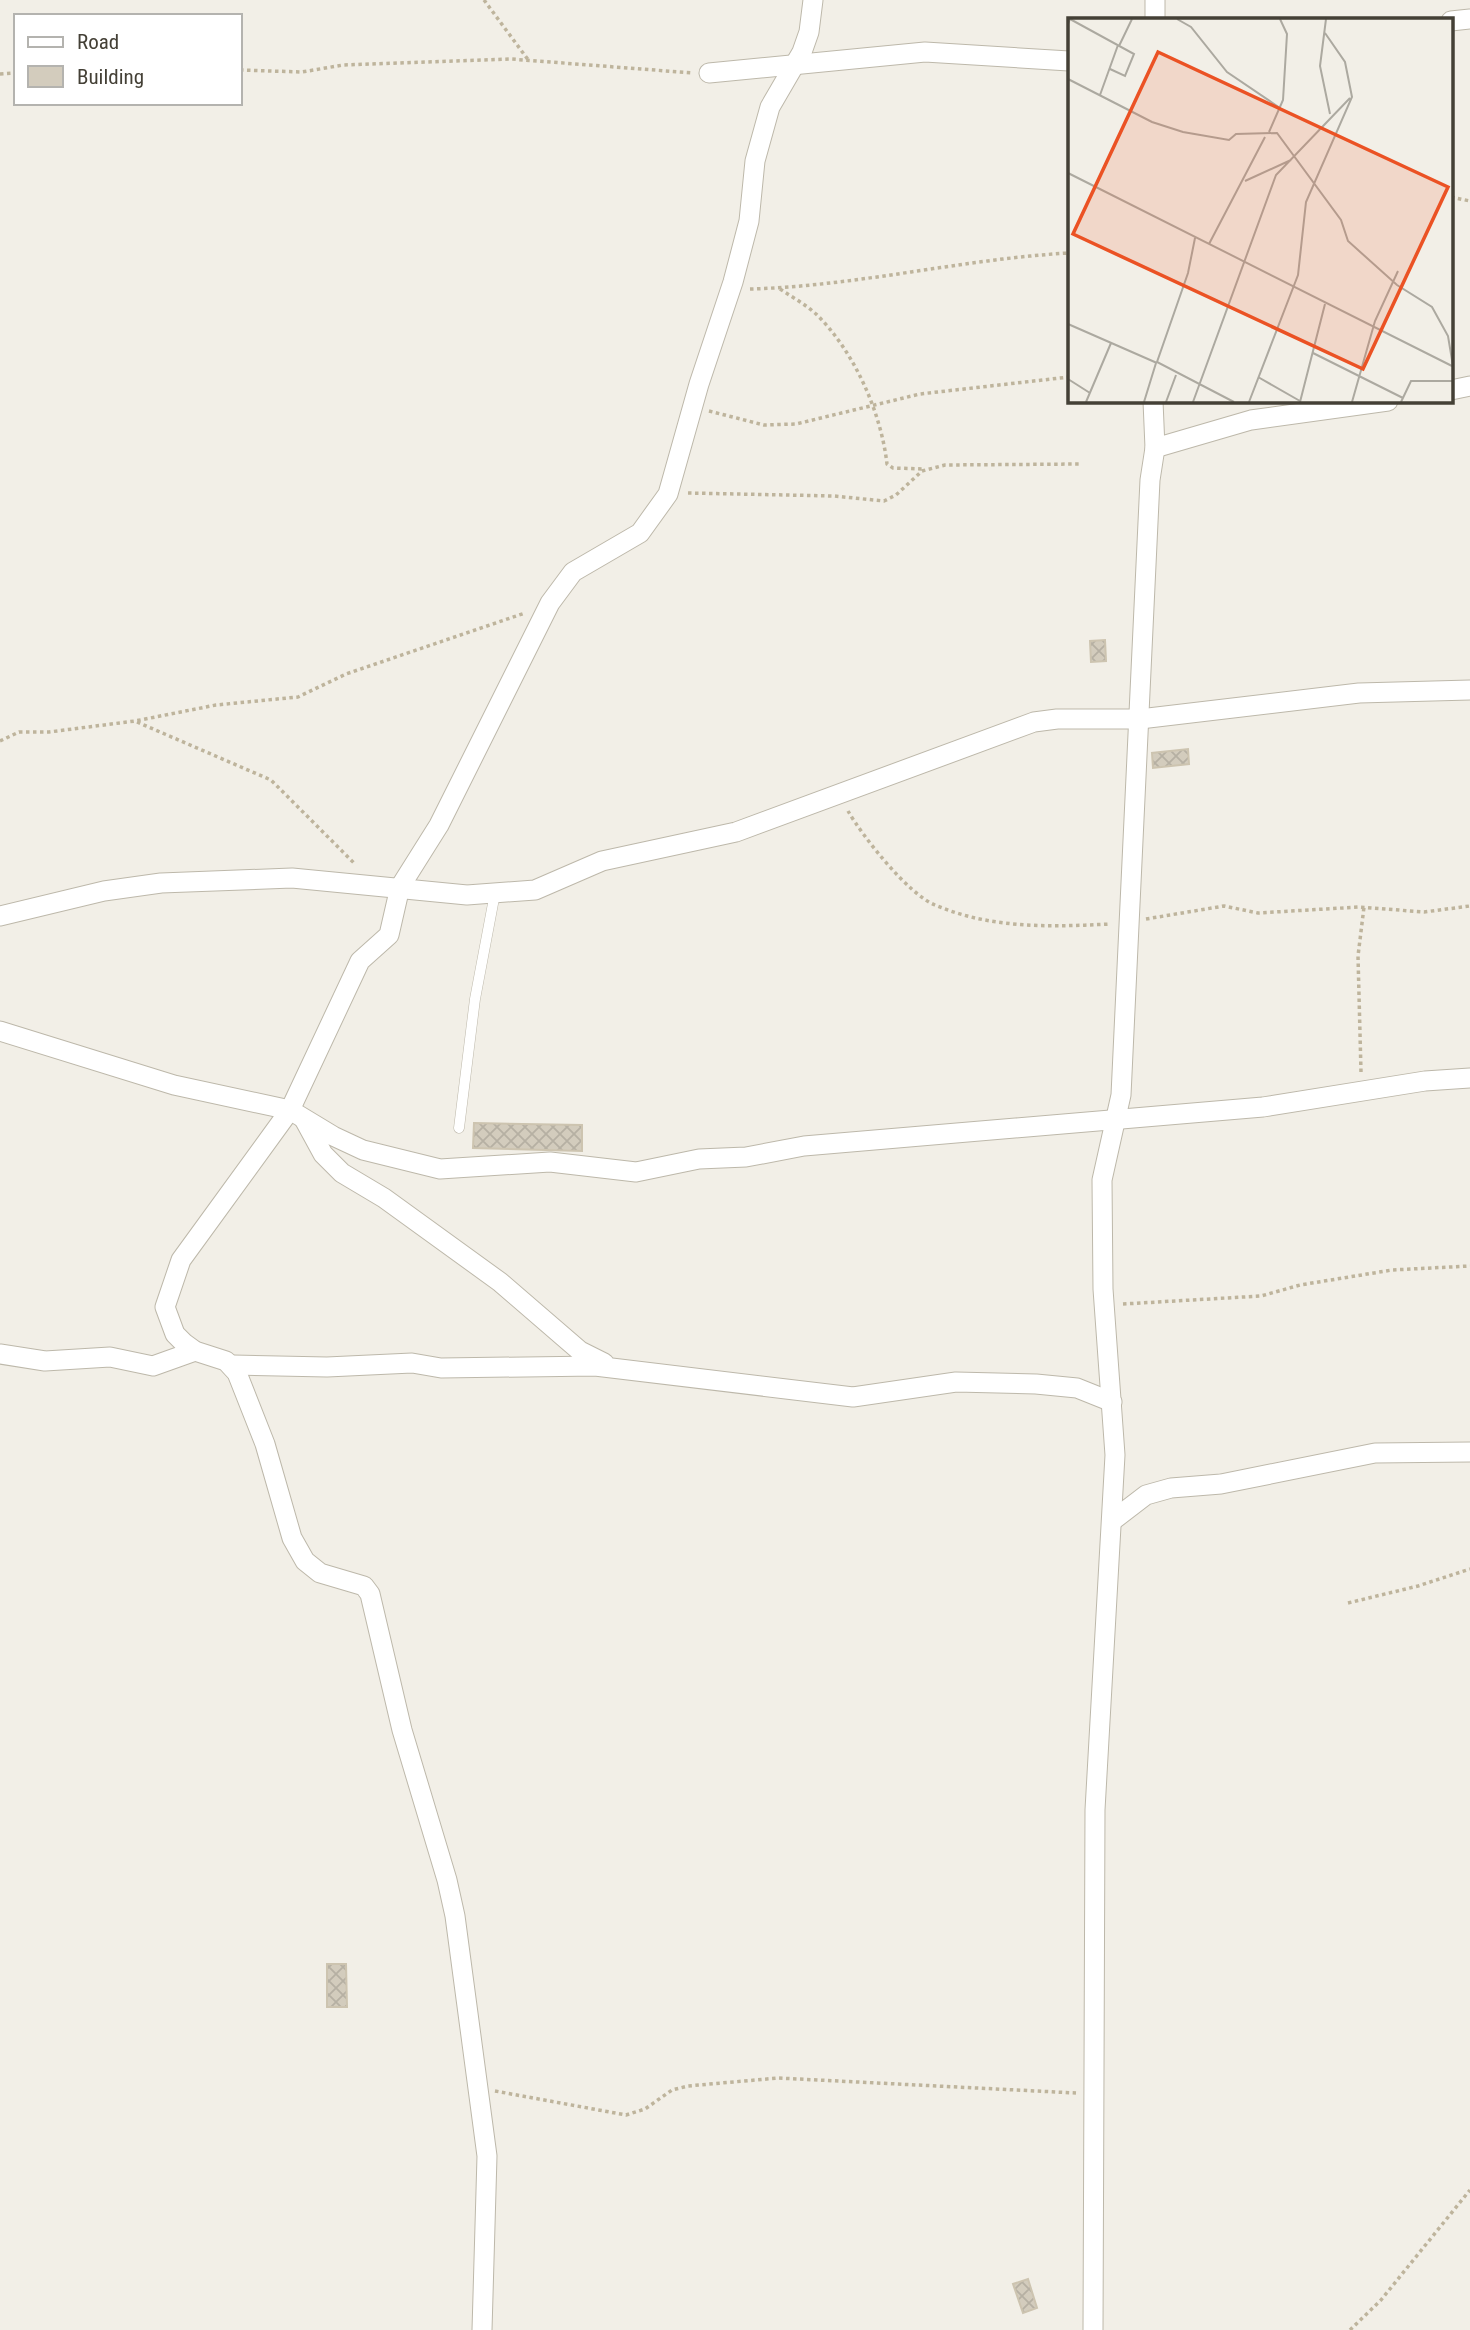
<svg xmlns="http://www.w3.org/2000/svg" width="1470" height="2330" font-family="'Roboto Condensed',sans-serif">
<style>
.building{fill:url(#building-cross-hatch);stroke:#cdc4b0;stroke-width:2}
.lines{fill:none;stroke-linecap:round;stroke-linejoin:round}
.service-casing{stroke:#bdb8aa;stroke-width:11}
.minor-casing{stroke:#bdb8aa;stroke-width:21}
.path{stroke:#beb49c;stroke-width:3.5;stroke-dasharray:3.5 3.5;stroke-linecap:butt}
.service{stroke:#fff;stroke-width:10}
.minor{stroke:#fff;stroke-width:19}
.inset-road{fill:none;stroke:#aca9a0;stroke-width:2}
.view{fill:#eb5224;fill-opacity:0.15;stroke:#eb5224;stroke-width:3.5}
.inset-edge{fill:none;stroke:#444036;stroke-width:3.5}
</style>
<defs>
<pattern id="building-cross-hatch" width="8" height="8" patternUnits="userSpaceOnUse" patternTransform="scale(1.75)"><rect width="8" height="8" fill="#d3ccbd"/><path d="M0 0l8 8M0 8l8-8" fill="none" stroke="#b6b0a3"/></pattern>
</defs>
<rect width="100%" height="100%" fill="#f2efe7"/>
<g class="building">
<polygon points="1105,640 1106,661 1091,662 1090,641"/>
<polygon points="1188,749 1189,764 1153,768 1152,753"/>
<polygon points="474,1123 582,1125 582,1151 473,1148"/>
<polygon points="327,1964 346,1964 347,2007 327,2007"/>
<polygon points="1028,2279 1037,2308 1023,2313 1013,2284"/>
</g>
<g class="lines">
<g class="service-casing">
<polyline id="service" points="459,1128 475,999 495,893"/>
</g>
<g class="minor-casing">
<g id="minor">
<polyline points="1155,0 1155,19"/>
<polyline points="1451,21 1470,19"/>
<polyline points="709,73 925,52 1069,61"/>
<polyline points="1451,390 1470,386"/>
<polyline points="1155,448 1251,420 1388,401"/>
<polyline points="0,916 104,891 161,883 292,878 467,895 535,890 602,861 736,832 1034,722 1057,719 1140,719 1359,693 1470,690"/>
<polyline points="0,1031 174,1085 290,1110 333,1136 363,1150 440,1169 550,1162 636,1172 699,1159 746,1157 804,1146 1263,1107 1425,1081 1470,1078"/>
<polyline points="305,1121 323,1154 342,1173 384,1198 500,1282 580,1351 604,1363"/>
<polyline points="0,1354 45,1361 110,1357 153,1366 195,1351"/>
<polyline points="233,1365 327,1367 412,1363 441,1368 595,1366 853,1397 956,1382 1036,1384 1077,1388 1112,1402"/>
<polyline points="1112,1521 1146,1495 1171,1488 1221,1484 1375,1453 1470,1452"/>
<polyline points="482,2330 487,2156 455,1916 447,1880 402,1730 370,1594 364,1586 320,1573 305,1561 292,1538 265,1444 237,1373 226,1361 195,1351 184,1343 175,1334 165,1307 181,1260 290,1110 360,961 389,935 400,887 439,825 550,603 573,572 640,533 668,494 699,384 733,282 749,221 755,161 770,107 802,52 809,32 813,0"/>
<polyline points="1093,2330 1095,1810 1115,1455 1103,1289 1102,1180 1121,1095 1150,480 1155,448 1153,401"/>
</g>
</g>
<g class="path">
<polyline points="484,0 529,61"/>
<polyline points="240,70 302,72 343,65 511,59 693,73"/>
<polyline points="0,74 16,73"/>
<polyline points="1451,197 1470,201"/>
<path d="M 750,289 C 858,286 962,259 1069,253"/>
<path d="M 780,289 C 792,297 805,304 816,314 C 854,351 881,412 887,464 L 893,468 L 924,469"/>
<polyline points="709,411 764,425 796,424 920,394 1069,377"/>
<polyline points="688,493 834,496 884,501 896,495 922,471 945,465 1081,464"/>
<polyline points="137,722 271,780 355,864"/>
<polyline points="0,741 19,732 49,732 135,721 216,705 298,697 346,674 525,613"/>
<path d="M 848,811 C 863,837 908,894 935,905 C 991,929 1051,927 1110,924"/>
<polyline points="1146,919 1224,906 1258,913 1359,907 1424,912 1470,906"/>
<polyline points="1361,1072 1358,956 1364,907"/>
<polyline points="1123,1304 1261,1296 1300,1285 1392,1270 1470,1266"/>
<polyline points="1348,1603 1418,1586 1470,1569"/>
<polyline points="495,2091 626,2115 645,2109 672,2090 688,2086 778,2078 1076,2093"/>
<polyline points="1350,2330 1381,2300 1470,2190"/>
</g>
<use href="#service" class="service"/>
<use href="#minor" class="minor"/>
</g>
<g transform="translate(1068 18)">
<rect width="385" height="385" fill="#f2efe7"/>
<path class="inset-road" d="M 109,1 L 123,9 L 159,54 L 212,90M 258,1 L 252,48 L 262,96M 0,6 L 2,1 L 66,36 L 57,58 L 42,51M 51,28 L 64,1M 0,61 L 84,104 L 115,114 L 161,122 L 168,116 L 209,115 L 273,202 L 280,223 L 329,267 L 364,289 L 380,318 L 385,348M 32,77 L 50,27M 201,114 L 215,82 L 219,16 L 212,1M 0,155 L 384,348M 177,163 L 223,142M 127,220 L 120,255 L 89,344 L 166,384M 141,226 L 197,119M 0,306 L 89,345M 245,335 L 335,380M 190,359 L 232,383M 0,361 L 22,375M 18,384 L 43,325M 76,384 L 88,345M 98,384 L 108,357M 125,384 L 208,157 L 282,80M 181,384 L 230,257 L 238,184 L 284,79 L 277,44 L 257,15M 232,384 L 257,286M 284,384 L 307,303 L 330,253M 333,384 L 343,363 L 385,363"/>
<path class="view" d="M 90,34 L 380,169 L 295,351 L 5,216 Z"/>
<rect width="385" height="385" class="inset-edge"/>
</g>
<rect x="14" y="14" width="228" height="91" fill="#ffffff" stroke="#b4b3af" stroke-width="2"/>
<rect x="28" y="37" width="35" height="10" fill="#ffffff" stroke="#b4b3af" stroke-width="2"/>
<text x="77" y="49" font-size="21" fill="#444036">Road</text>
<rect x="28" y="66" width="35" height="21" fill="#d3ccbd" stroke="#b4b3af" stroke-width="2"/>
<text x="77" y="84" font-size="21" fill="#444036">Building</text>
</svg>
